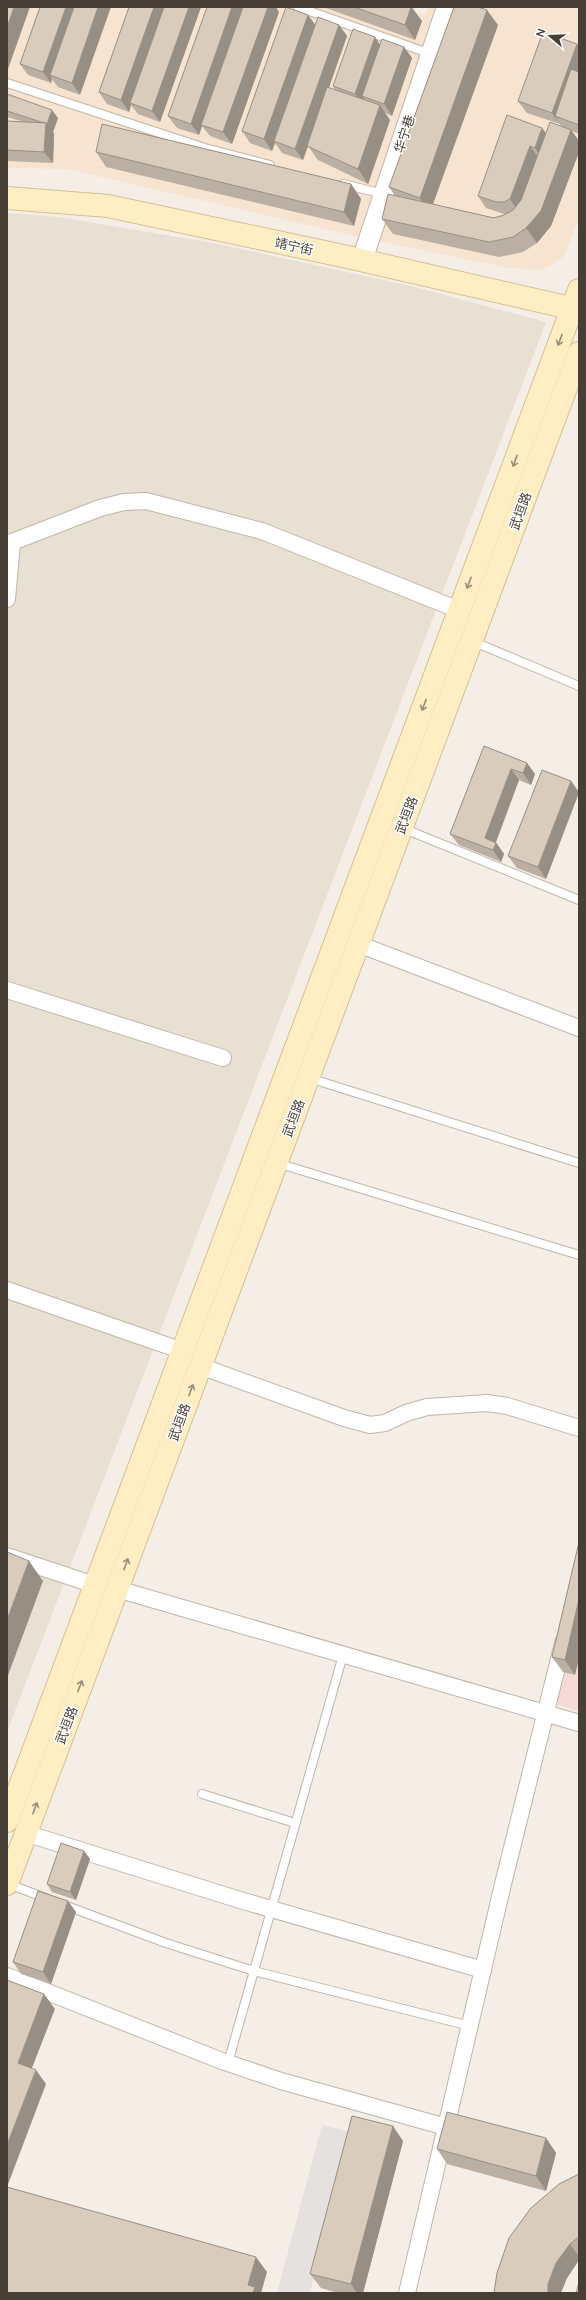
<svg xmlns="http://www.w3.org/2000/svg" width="586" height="2300" font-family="'DM Sans','Noto Sans SC',sans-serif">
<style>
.residential{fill:#e8e0d3}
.commercial{fill:#f7e4d0}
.medical{fill:#f5dad8}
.parking{fill:#e4e1de}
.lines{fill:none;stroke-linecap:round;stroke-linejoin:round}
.service-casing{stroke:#c0b6a8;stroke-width:10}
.minor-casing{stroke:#c0b6a8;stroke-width:18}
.tertiary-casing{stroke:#c0b6a8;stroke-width:22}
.secondary-casing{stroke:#d6c093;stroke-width:24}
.service{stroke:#fff;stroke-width:8}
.minor{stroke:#fff;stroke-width:16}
.tertiary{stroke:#fff;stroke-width:20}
.secondary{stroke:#ffedc4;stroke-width:22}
.wall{fill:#bbafa3}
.shaded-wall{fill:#988f84}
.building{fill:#d9ccbd;stroke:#988f84}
.oneway{stroke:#9a8d75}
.labels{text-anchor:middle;stroke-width:3;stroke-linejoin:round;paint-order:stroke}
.street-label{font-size:13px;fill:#473e35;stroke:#fff}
</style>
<rect width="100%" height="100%" fill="#f4eee6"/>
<polygon class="residential" points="7,213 59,217 213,243 411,286 546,322 7,1732"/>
<polygon class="commercial" points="7,7 403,7 426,15 428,7 579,7 579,218 565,255 550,266 539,270 509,268 363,238 67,169 7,168"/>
<polygon class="medical" points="579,1602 579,1711 555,1704"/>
<polygon class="parking" points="322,2125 352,2132 310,2292 313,2293 277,2293"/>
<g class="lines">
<g class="service-casing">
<g id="service">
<polyline points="298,7 431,54"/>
<polyline points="7,83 205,148 270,165"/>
<polyline points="343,184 384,194"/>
<polyline points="472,641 579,686"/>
<polyline points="402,828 579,900"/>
<polyline points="309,1078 579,1163"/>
<polyline points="277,1163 579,1255"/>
<polyline points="202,1794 295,1823"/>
<polyline points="8,1884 46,1898"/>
<polyline points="64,1905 166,1943 254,1971 470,2026"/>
<polyline points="228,2063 343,1655"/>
</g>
</g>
<g class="minor-casing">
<g id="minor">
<polyline points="7,544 100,508 124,502 146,501 262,531 459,610"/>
<polyline points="7,599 12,542"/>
<polyline points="358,944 579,1028"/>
<polyline points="7,990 223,1058"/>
<polyline points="7,1290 183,1351"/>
<polyline points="200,1366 344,1418 370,1425 385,1423 406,1413 427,1407 487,1403 507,1406 579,1428"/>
<polyline points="7,1556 95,1585"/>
<polyline points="117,1589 579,1723"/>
<polyline points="25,1833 240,1900 483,1970"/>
<polyline points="7,1976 222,2061 281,2081 446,2127"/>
<polyline points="407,2293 503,1884 563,1643"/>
</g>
</g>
<g class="tertiary-casing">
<polyline id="tertiary" points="362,260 447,7"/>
</g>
<g class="secondary-casing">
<g id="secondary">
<polyline points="7,198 108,206 343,256 579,310"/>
<polyline points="7,1821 579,290"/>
<polyline points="7,1884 579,353"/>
</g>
</g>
<use href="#service" class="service"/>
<use href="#minor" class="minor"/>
<use href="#tertiary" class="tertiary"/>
<use href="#secondary" class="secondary"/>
</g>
<g class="wall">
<polygon points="40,7 80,95 58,87 52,79 51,83 28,75 20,64"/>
<polygon points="129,7 201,7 160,122 138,114 131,105 129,112 107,104 99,92"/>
<polygon points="323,7 412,7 422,21 415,40"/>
<polygon points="279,12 232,144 210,136 202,126 199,135 177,128 168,116"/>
<polygon points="308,15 315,25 339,25 347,36 329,88 335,90 333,86 380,44 404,47 412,58 392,116 385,113 390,120 368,184 318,160 308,146 303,160 282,153 275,143 272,151 250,143 242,131"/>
<polygon points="498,25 433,204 494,218 504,215 506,214 504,214 486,208 478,196 542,128 546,133 562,127 560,124 527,113 518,101 577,44 579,47 579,134 572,131 579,141 579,152 551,226 537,243 523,252 499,257 393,234 382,219 395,196 389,187"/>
<polygon points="7,94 58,118 53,132 54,134 53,163 7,161 7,121 21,121 7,117"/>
<polygon points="96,152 351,184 361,199 354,226 106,167"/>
<polygon points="484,746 527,763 535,774 531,785 519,780 496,842 504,854 501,862 459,845 450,834"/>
<polygon points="571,781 579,793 546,879 517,868 508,856"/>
<polygon points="579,1542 575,1675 563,1672 552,1657"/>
<polygon points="84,1851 90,1859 76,1900 52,1892 47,1884"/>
<polygon points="76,1912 51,1984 21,1974 13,1962"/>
<polygon points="546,2138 556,2153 546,2191 447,2164 437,2149"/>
<polygon points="403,2141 363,2293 338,2293 321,2288 310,2274"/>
<polygon points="579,2174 579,2260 567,2278 559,2184"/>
</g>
<g class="shaded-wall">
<polygon points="14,7 30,7 8,69 7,67 7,28"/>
<polygon points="66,7 78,7 50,75 52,79 51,83 43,72"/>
<polygon points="98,7 111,7 80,95 72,83"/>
<polygon points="154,7 166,7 130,103 131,105 129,112 121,100"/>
<polygon points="189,7 201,7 160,122 152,111"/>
<polygon points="232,7 244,7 201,125 202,126 199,135 191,124"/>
<polygon points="268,7 276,7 279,12 232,144 223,132"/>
<polygon points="411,7 422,21 415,40 405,25"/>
<polygon points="487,10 498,25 430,212 420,198"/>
<polygon points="308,15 316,26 274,141 275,143 272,151 264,139"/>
<polygon points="339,25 347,36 303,160 295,149"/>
<polygon points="375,37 383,49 362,96 365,100 363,106 355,94"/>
<polygon points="577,44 579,47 579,72 562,119 555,116 560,125 552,113"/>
<polygon points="404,47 412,58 392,116 384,104"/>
<polygon points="380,105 390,120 368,184 358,169"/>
<polygon points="52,110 58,118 53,132 54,134 53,163 44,152 46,123"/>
<polygon points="542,128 550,139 543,159 535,148"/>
<polygon points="571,130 579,141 579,152 551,226 537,243 526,228"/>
<polygon points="530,146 538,157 518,211 510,199"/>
<polygon points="351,184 361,199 354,226 344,212"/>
<polygon points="527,763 535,774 531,785 523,773"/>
<polygon points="511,769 519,780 493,850 485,838"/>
<polygon points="571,781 579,792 546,879 538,867"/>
<polygon points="496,843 504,854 501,862 493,850"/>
<polygon points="29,1561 43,1581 7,1678 7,1620"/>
<polygon points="579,1599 579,1659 575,1675 565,1660"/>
<polygon points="84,1851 90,1859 76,1900 70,1892"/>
<polygon points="68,1901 76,1912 51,1984 43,1972"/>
<polygon points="44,1994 55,2009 28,2078 18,2063"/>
<polygon points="36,2070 46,2084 7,2187 7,2145"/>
<polygon points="393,2126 403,2141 363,2293 357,2293 351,2284"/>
<polygon points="546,2138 556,2153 546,2191 536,2176"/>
<polygon points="570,2244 579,2257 579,2260 567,2278 561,2293 548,2293 548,2284 556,2263"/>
<polygon points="256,2257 267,2272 261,2293 253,2293 248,2285"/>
</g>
<g class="building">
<polygon points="7,7 14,7 7,28"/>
<polygon points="40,7 66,7 43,72 20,64"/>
<polygon points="74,7 98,7 72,83 50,75"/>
<polygon points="129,7 154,7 121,100 99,92"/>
<polygon points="164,7 189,7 152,111 130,103"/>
<polygon points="207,7 232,7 191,124 168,116"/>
<polygon points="243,7 268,7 223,132 201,125"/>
<polygon points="286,7 308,15 264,139 242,131"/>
<polygon points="354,7 411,7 405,25"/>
<polygon points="454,7 478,7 487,10 420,198 389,187"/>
<polygon points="318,17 339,25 295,149 274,141"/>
<polygon points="353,29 375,37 355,94 333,86"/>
<polygon points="543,32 577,44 552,113 518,101"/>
<polygon points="382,39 404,47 384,104 362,96"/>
<polygon points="571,69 579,72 579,125 555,116"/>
<polygon points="327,87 380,105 358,169 307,146"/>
<polygon points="7,94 52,110 47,124 46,123 41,122 7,111"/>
<polygon points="507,115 542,128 535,148 530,146 510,199 504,202 496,202 478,196"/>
<polygon points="7,121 46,123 44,152 7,150"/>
<polygon points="550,122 571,130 541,211 526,228 513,237 489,242 382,219 388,194 494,218 504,215 513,210 521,200"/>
<polygon points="102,124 351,184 344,212 96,152"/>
<polygon points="484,746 527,763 523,773 511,769 485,838 496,843 493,850 450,834"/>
<polygon points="542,770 571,781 538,867 508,856"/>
<polygon points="579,1542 579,1599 565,1660 552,1657"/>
<polygon points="7,1552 29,1561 7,1620"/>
<polygon points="61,1843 84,1851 70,1892 47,1884"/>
<polygon points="38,1891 68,1901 43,1972 13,1962"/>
<polygon points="7,1980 44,1994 18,2063 36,2070 7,2145"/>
<polygon points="447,2112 546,2138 536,2176 437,2149"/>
<polygon points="352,2116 393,2126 351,2284 310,2274"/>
<polygon points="579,2174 579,2237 570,2244 556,2263 548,2284 548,2293 494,2293 497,2273 509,2238 531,2208 559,2184"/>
<polygon points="7,2187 256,2257 248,2285 255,2287 253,2293 7,2293"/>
<polygon points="579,2282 579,2293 576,2293"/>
</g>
<defs><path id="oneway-shaft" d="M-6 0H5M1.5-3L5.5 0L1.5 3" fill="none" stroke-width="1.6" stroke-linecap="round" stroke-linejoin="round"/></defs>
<g class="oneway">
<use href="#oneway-shaft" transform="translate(560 340) rotate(110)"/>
<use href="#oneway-shaft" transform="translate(515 461) rotate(110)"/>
<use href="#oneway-shaft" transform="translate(469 583) rotate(110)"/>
<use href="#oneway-shaft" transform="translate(424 705) rotate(111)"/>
<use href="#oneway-shaft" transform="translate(191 1390) rotate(-70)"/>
<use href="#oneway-shaft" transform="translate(126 1564) rotate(-70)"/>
<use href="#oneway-shaft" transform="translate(80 1686) rotate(-69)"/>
<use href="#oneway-shaft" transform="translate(35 1808) rotate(-70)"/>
</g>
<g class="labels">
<g class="street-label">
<text transform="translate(404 134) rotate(-72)" y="5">华宁巷</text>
<text transform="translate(294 246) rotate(12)" y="5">靖宁街</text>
<text transform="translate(520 511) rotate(-70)" y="5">武垣路</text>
<text transform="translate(406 815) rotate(-69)" y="5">武垣路</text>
<text transform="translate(293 1118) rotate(-69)" y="5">武垣路</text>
<text transform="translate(179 1422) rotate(-70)" y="5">武垣路</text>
<text transform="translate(66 1725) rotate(-69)" y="5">武垣路</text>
</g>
</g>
<rect width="586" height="2300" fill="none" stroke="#473e35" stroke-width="16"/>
<g transform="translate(550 36) rotate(289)" stroke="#ffffff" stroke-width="3" paint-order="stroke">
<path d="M0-3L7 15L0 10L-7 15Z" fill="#473e35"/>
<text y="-6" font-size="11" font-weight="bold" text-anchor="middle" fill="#473e35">N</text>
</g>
</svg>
